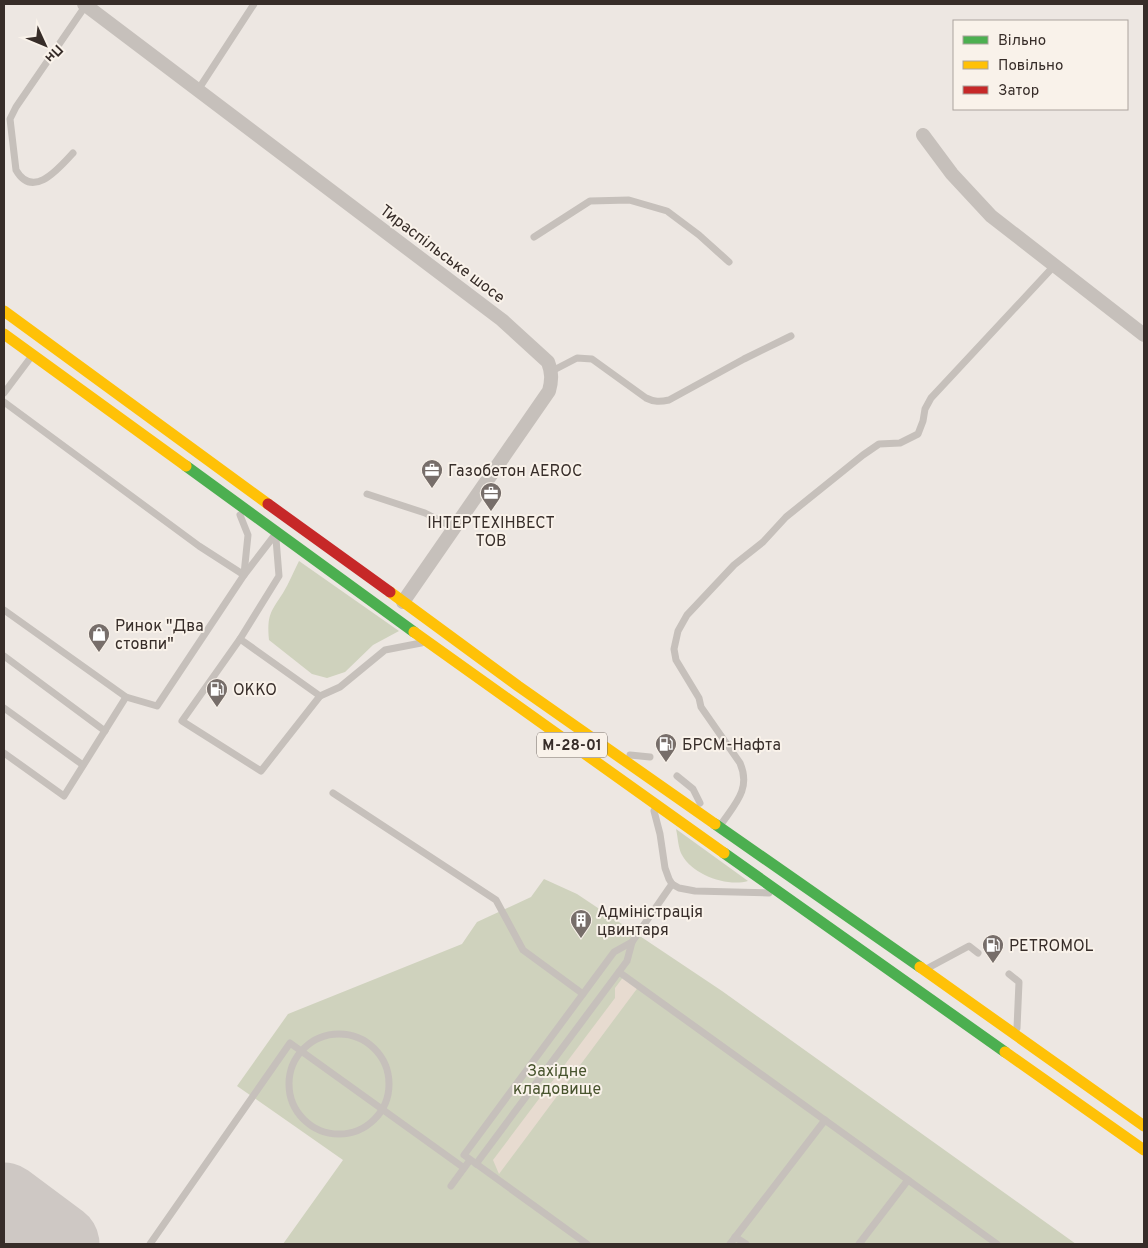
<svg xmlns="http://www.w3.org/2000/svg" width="1148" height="1248" font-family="Overpass,sans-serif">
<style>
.green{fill:#cfd2bd}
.plaza{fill:#e7dbd0}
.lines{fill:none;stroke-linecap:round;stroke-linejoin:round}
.runway{stroke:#cec8c4;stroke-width:81}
.lane{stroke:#c6c0bb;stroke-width:7}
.street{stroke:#c6c0bb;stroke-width:14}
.fast{stroke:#4caf50;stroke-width:11}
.slow{stroke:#ffc107;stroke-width:11}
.jam{stroke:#c62828;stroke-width:11}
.labels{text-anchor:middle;stroke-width:4;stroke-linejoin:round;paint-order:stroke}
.shield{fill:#f9f2ea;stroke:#716863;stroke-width:1}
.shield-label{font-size:15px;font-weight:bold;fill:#372d29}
.street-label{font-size:16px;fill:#372d29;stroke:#f9f2ea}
.poi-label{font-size:16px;fill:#372d29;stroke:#f9f2ea;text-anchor:start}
.park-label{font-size:16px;fill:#48542e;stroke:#f9f2ea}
</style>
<rect width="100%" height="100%" fill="#ede7e2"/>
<g class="green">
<path d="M 299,561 L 399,631 L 373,645 L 345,672 L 327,678 L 312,674 L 269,640 C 267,615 270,613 283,593 C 289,583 294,571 299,561 Z"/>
<path d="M 676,829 L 748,881 C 727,887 693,875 682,855 C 678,848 678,837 676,829 Z"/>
<polygon points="544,879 577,894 722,991 1076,1244 283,1244 343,1160 237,1086 288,1014 462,944 477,922 531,897"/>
</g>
<polygon class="plaza" points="624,976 639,986 499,1174 493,1160 615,998 615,988"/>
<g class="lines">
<polyline class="runway" points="4,1203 59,1244"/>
<g class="lane">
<polyline points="198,90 254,4"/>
<path d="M 73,153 C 59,168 33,200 16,170 L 10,119 L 16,107 L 86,5"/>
<polyline points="534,237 590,201 629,200 667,211 699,235 729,262"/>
<path d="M 552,371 L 577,358 L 592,359 L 646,398 C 654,402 660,402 669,400 L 744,359 L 791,336"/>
<polyline points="4,393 31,357"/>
<polyline points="4,402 199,546 244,575"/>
<polyline points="367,494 425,513 454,528"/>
<polyline points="240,515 248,535 244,574"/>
<polyline points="276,539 279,576 240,639 320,696 340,687 385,650 421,643"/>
<polyline points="4,610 126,697"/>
<polyline points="240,639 182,721 261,771 320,696"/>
<polyline points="4,656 105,731"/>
<polyline points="4,708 83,765"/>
<polyline points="4,753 64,796 126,697 157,706 244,575 274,536"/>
<polyline points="630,755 650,757"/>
<polyline points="677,776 693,789 700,803"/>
<polyline points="333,793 496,900 523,950 583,994"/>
<polyline points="654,811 660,834 665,868 669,879 672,884 679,888 695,891 769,893"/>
<path d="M 722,823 C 736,803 751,788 740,763 L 701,707 L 699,698 L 676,660 L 674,649 L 678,631 L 687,615 L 734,565 L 763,542 L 786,517 L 863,455 L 879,444 L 900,443 L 918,434 L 923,421 L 925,409 L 931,398 L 1054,266"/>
<polyline points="928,968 969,946 978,953"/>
<polyline points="619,972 997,1244"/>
<polyline points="1009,974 1019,982 1017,1028"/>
<circle cx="339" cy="1084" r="50"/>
<polyline points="476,1164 627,961 632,942 672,884"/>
<polyline points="451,1186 470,1160"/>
<polyline points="735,1237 746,1244"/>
<polyline points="150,1244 290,1043 464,1168"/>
<polyline points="587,1244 464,1155 614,952 632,942"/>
<polyline points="730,1244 825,1120"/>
<polyline points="859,1244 908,1180"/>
</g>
<g class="street">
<path d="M 84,4 L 502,320 L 548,362 C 552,373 552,380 549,391 L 403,602"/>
<polyline points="923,135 952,174 991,216 1144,335"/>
</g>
<g class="fast">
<polyline points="186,466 414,632"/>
<polyline points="715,824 920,967"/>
<polyline points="724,853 1005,1052"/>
</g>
<g class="slow">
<polyline points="4,311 268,504"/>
<polyline points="4,334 186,466"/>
<polyline points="390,592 518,686 715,824"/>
<polyline points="414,632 724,853"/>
<polyline points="920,967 1144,1126"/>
<polyline points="1005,1052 1144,1150"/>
</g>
<polyline class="jam" points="268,504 390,592"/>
</g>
<defs>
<g id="office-pin" transform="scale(1.125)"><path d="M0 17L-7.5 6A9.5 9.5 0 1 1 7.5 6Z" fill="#776e6a" stroke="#f9f2ea"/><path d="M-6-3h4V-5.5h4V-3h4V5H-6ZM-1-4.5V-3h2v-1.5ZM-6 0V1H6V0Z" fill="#fff"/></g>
<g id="shop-pin" transform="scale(1.125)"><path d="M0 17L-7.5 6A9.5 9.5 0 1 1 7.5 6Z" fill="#776e6a" stroke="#f9f2ea"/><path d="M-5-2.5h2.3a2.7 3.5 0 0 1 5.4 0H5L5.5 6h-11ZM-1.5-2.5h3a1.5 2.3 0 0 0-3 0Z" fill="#fff"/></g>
<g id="fuel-pin" transform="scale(1.125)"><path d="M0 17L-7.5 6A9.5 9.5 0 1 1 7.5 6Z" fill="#776e6a" stroke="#f9f2ea"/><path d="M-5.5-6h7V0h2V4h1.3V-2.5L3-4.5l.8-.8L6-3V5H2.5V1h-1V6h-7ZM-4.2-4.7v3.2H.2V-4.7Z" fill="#fff"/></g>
<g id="building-pin" transform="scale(1.125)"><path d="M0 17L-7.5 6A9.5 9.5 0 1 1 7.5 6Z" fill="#776e6a" stroke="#f9f2ea"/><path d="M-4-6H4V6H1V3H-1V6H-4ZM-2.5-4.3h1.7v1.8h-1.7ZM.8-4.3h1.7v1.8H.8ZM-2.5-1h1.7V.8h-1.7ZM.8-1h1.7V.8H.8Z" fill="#fff"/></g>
</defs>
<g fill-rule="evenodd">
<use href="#office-pin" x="432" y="470"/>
<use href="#office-pin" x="491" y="493"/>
<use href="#shop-pin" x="99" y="634"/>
<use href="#fuel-pin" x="217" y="689"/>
<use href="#fuel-pin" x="666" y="744"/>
<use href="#building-pin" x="581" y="920"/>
<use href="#fuel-pin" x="993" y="945"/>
</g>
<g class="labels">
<rect class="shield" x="537" y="732.5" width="70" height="25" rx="4"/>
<g class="shield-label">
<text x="572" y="750">М-28-01</text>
</g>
<g class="street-label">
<text transform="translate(443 253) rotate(37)" y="6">Тираспільське шосе</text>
</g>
<g class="poi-label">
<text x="448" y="476">Газобетон AEROC</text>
<text x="491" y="528" text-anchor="middle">ІНТЕРТЕХІНВЕСТ<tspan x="491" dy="18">ТОВ</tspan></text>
<text x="115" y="631">Ринок "Два<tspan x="115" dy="18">стовпи"</tspan></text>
<text x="233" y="695">ОККО</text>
<text x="682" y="750">БРСМ-Нафта</text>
<text x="597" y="917">Адміністрація<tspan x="597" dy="18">цвинтаря</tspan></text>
<text x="1009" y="951">PETROMOL</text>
</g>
<g class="park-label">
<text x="557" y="1076">Західне<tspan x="557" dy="18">кладовище</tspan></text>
</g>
</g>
<rect width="1148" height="1248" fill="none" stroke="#372d29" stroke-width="10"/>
<rect x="953" y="20" width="175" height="90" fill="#f9f2ea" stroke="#aba39d"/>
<rect x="963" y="36" width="25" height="8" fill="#4caf50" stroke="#aba39d"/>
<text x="998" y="45" font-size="15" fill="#372d29">Вільно</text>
<rect x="963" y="61" width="25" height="8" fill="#ffc107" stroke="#aba39d"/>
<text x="998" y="70" font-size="15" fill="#372d29">Повільно</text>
<rect x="963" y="86" width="25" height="8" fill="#c62828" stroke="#aba39d"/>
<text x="998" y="95" font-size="15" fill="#372d29">Затор</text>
<g transform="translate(45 45) rotate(134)" stroke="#f9f2ea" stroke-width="4" paint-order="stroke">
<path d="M0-4L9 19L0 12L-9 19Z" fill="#372d29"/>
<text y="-8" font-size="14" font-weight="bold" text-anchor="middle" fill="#372d29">Пн</text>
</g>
</svg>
